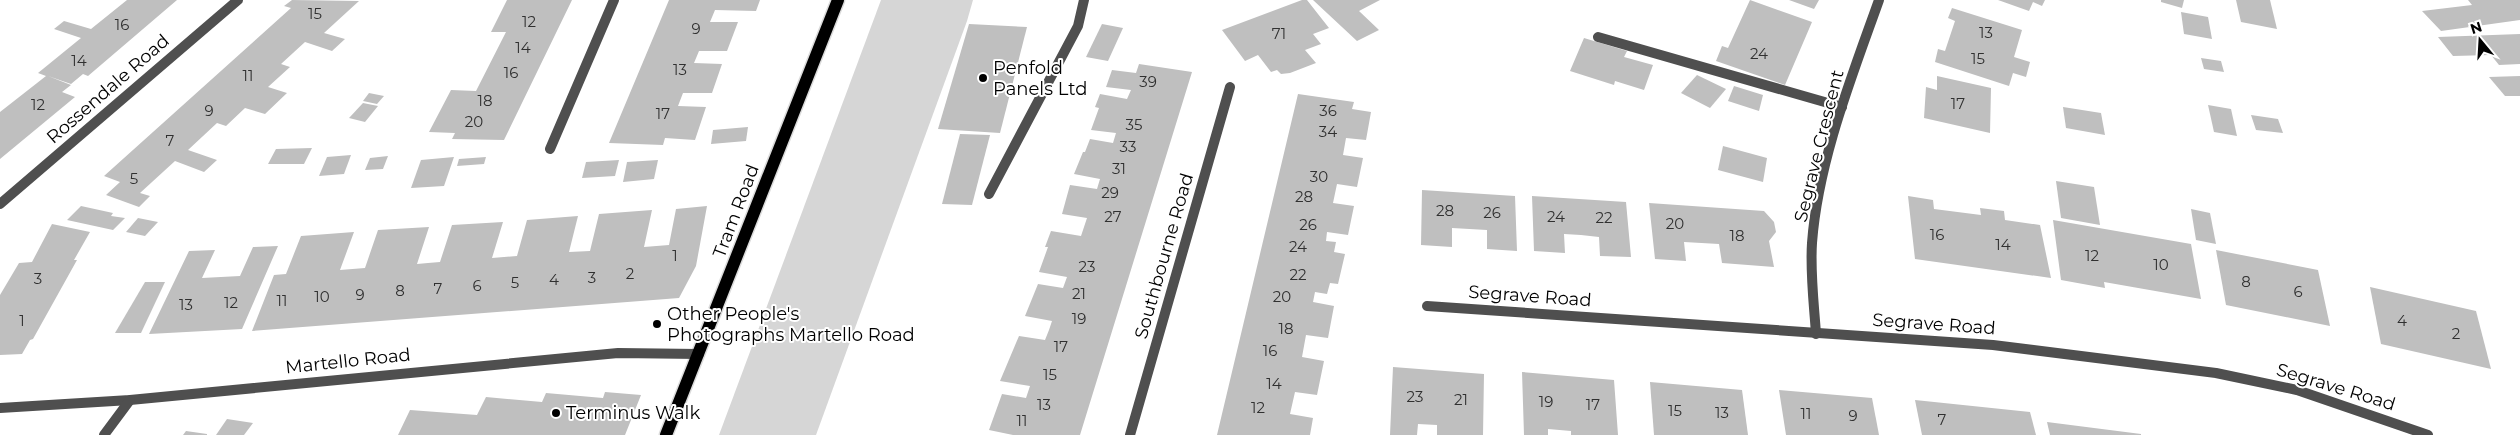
<svg xmlns="http://www.w3.org/2000/svg" width="2520" height="435" font-family="Montserrat,sans-serif">
<style>
.green{fill:#d6d6d6}
.building{fill:#bfbfbf}
.lines{fill:none;stroke-linecap:round;stroke-linejoin:round}
.primary-casing{stroke:#dbdbdb;stroke-width:15}
.service{stroke:#4f4f4f;stroke-width:10}
.minor{stroke:#4f4f4f;stroke-width:10}
.primary{stroke:#000;stroke-width:12}
.poi-dot{fill:#000;stroke:#fff;stroke-width:2}
.labels{text-anchor:middle;stroke-width:4;stroke-linejoin:round;paint-order:stroke}
.number-label{font-size:15px;fill:#303030}
.poi-label{font-size:18px;fill:#000;stroke:#fff;text-anchor:start}
.street-label{font-size:18px;fill:#000;stroke:#fff}
</style>
<rect width="100%" height="100%" fill="#fff"/>
<polygon class="green" points="881,0 973,0 967,21 816,435 719,435"/>
<g class="building">
<polygon points="127,0 177,0 88,76 83,74 71,84 48,76 71,85 62,92 75,97 0,159 0,112 46,76 38,73 81,38 54,29 64,21 91,29"/>
<polygon points="292,0 359,1 324,33 345,39 332,51 305,42 281,64 290,67 268,87 287,93 265,114 245,108 226,126 217,123 188,150 217,160 204,172 175,161 140,193 150,196 139,207 106,195 120,182 104,176 291,8 284,6"/>
<polygon points="507,0 572,0 504,140 452,139 455,133 429,132 451,90 476,91 506,32 491,32"/>
<polygon points="669,0 760,0 756,11 715,10 710,22 738,22 727,51 699,51 694,63 722,64 712,93 683,93 678,106 706,107 695,140 665,138 663,145 609,143"/>
<polygon points="1302,0 1307,0 1329,28 1313,34 1321,44 1305,50 1316,63 1290,73 1281,74 1277,70 1271,72 1258,55 1245,61 1222,30"/>
<polygon points="1313,0 1380,0 1359,11 1379,30 1357,41"/>
<polygon points="1750,0 1812,22 1785,85 1716,61 1722,46 1728,48"/>
<polygon points="1789,0 1819,0 1814,9"/>
<polygon points="1998,0 2045,0 2042,6 2033,2 2029,11"/>
<polygon points="2161,0 2184,0 2182,8 2161,2"/>
<polygon points="2236,0 2270,0 2277,29 2241,22"/>
<polygon points="2468,0 2520,0 2520,20 2441,31 2422,11 2472,5"/>
<polygon points="1952,8 2022,30 2014,57 2030,62 2026,77 2013,73 2009,86 1935,62 1938,49 1945,51 1955,21 1948,18"/>
<polygon points="2181,12 2208,17 2212,39 2184,34"/>
<polygon points="969,24 1027,27 1000,133 938,129"/>
<polygon points="1102,24 1123,28 1108,61 1086,57"/>
<polygon points="2520,34 2520,64 2499,65 2491,55 2453,56 2438,37"/>
<polygon points="1584,38 1627,51 1624,57 1653,65 1644,90 1615,81 1614,85 1570,71"/>
<polygon points="2201,58 2221,61 2224,72 2204,69"/>
<polygon points="1139,64 1192,72 1080,435 1013,435 989,430 1002,394 1026,398 1030,386 1000,381 1019,336 1045,340 1049,330 1052,321 1025,316 1038,284 1063,288 1067,277 1039,272 1048,247 1045,247 1051,231 1081,236 1087,218 1062,214 1070,185 1097,189 1100,179 1074,174 1083,152 1085,152 1090,139 1113,143 1116,133 1091,130 1099,108 1095,107 1100,94 1127,99 1131,90 1106,87 1112,70 1136,73"/>
<polygon points="1697,75 1726,89 1710,108 1681,93"/>
<polygon points="1937,76 1991,88 1990,133 1924,118 1926,87 1937,90"/>
<polygon points="2520,76 2520,96 2505,96 2489,77"/>
<polygon points="1734,86 1763,95 1759,111 1728,101"/>
<polygon points="369,93 384,96 377,104 363,101"/>
<polygon points="1298,94 1354,102 1352,109 1371,112 1366,140 1346,138 1343,155 1363,158 1357,187 1337,184 1333,203 1354,206 1348,235 1327,232 1326,241 1336,242 1334,252 1345,254 1338,284 1330,283 1327,294 1315,292 1313,302 1334,306 1328,338 1306,335 1302,357 1324,361 1317,395 1295,392 1290,414 1313,418 1310,435 1217,435"/>
<polygon points="363,103 378,106 365,122 349,118"/>
<polygon points="2208,105 2231,109 2237,136 2214,132"/>
<polygon points="2063,107 2101,113 2105,135 2066,128"/>
<polygon points="2251,115 2278,119 2283,133 2256,130"/>
<polygon points="748,127 746,141 711,144 713,130"/>
<polygon points="960,134 990,135 972,205 942,204"/>
<polygon points="1723,146 1767,158 1763,182 1718,170"/>
<polygon points="312,148 304,164 268,164 276,149"/>
<polygon points="351,155 344,174 319,176 327,157"/>
<polygon points="388,156 383,169 365,170 370,158"/>
<polygon points="454,157 444,186 411,188 421,160"/>
<polygon points="486,157 484,164 457,166 459,159"/>
<polygon points="619,160 615,176 582,178 586,162"/>
<polygon points="658,160 654,179 623,182 627,162"/>
<polygon points="2056,181 2094,187 2100,225 2061,218"/>
<polygon points="1422,190 1515,196 1517,251 1487,249 1487,230 1452,228 1452,247 1421,245"/>
<polygon points="1532,196 1626,202 1631,257 1600,256 1599,237 1581,235 1564,234 1565,253 1534,251"/>
<polygon points="1908,196 1933,200 1934,209 1981,215 1980,208 2004,211 2005,220 2040,225 2051,278 1915,259"/>
<polygon points="1649,203 1764,211 1774,222 1776,232 1769,241 1774,267 1722,263 1719,244 1684,242 1686,261 1655,259"/>
<polygon points="81,206 113,213 111,216 125,218 113,230 67,220"/>
<polygon points="707,206 696,266 679,298 252,331 274,275 286,274 301,236 354,232 340,270 365,268 378,230 429,227 417,264 428,263 440,262 452,225 503,222 492,258 517,256 527,220 578,216 569,252 590,251 599,214 652,210 644,247 669,245 676,209"/>
<polygon points="2191,209 2210,213 2216,244 2196,240"/>
<polygon points="138,218 158,222 145,236 126,232"/>
<polygon points="2053,220 2191,244 2201,299 2104,282 2105,288 2061,280"/>
<polygon points="52,224 90,232 74,260 77,260 33,339 30,340 22,354 0,355 0,295 19,263 32,262"/>
<polygon points="278,246 242,329 149,334 189,251 215,250 202,278 240,276 253,247"/>
<polygon points="2216,250 2318,270 2330,326 2226,305"/>
<polygon points="145,282 165,282 141,333 115,333"/>
<polygon points="2370,287 2476,311 2491,369 2381,344"/>
<polygon points="1393,367 1484,374 1483,435 1437,435 1437,425 1418,424 1417,435 1390,435"/>
<polygon points="1522,372 1614,380 1618,435 1571,435 1571,431 1548,429 1548,435 1524,435"/>
<polygon points="1650,382 1742,390 1748,435 1654,435"/>
<polygon points="1779,390 1872,398 1879,435 1786,435"/>
<polygon points="605,392 641,395 625,435 398,435 410,410 477,415 486,397 542,402 546,393 603,398"/>
<polygon points="1915,400 2030,412 2036,435 1922,435"/>
<polygon points="227,419 253,423 244,435 216,435"/>
<polygon points="2047,422 2141,434 2141,435 2050,435"/>
<polygon points="186,431 207,434 207,435 183,435"/>
</g>
<g class="lines">
<g class="primary-casing">
<polyline id="primary" points="666,435 838,0"/>
</g>
<g class="service">
<polyline points="1598,37 1842,107"/>
<polyline points="989,194 1078,26 1084,0"/>
</g>
<g class="minor">
<polyline points="550,149 614,0"/>
<polyline points="0,204 238,0"/>
<polyline points="1427,306 1993,345 2216,373 2297,390 2428,435"/>
<path d="M 1816,334 C 1814,304 1810,273 1812,243 C 1818,161 1852,76 1879,0"/>
<polyline points="0,408 130,400 618,353 699,354"/>
<polyline points="104,435 130,400"/>
<polyline points="1130,435 1230,87"/>
</g>
<use href="#primary" class="primary"/>
</g>
<g class="poi-dot">
<circle cx="983" cy="78" r="5"/>
<circle cx="657" cy="324" r="5"/>
<circle cx="556" cy="413" r="5"/>
</g>
<g class="labels">
<g class="number-label">
<text x="315" y="19">15</text>
<text x="529" y="27">12</text>
<text x="122" y="30">16</text>
<text x="696" y="34">9</text>
<text x="1986" y="38">13</text>
<text x="1279" y="39">71</text>
<text x="523" y="53">14</text>
<text x="1759" y="59">24</text>
<text x="1978" y="64">15</text>
<text x="79" y="66">14</text>
<text x="680" y="75">13</text>
<text x="511" y="78">16</text>
<text x="248" y="81">11</text>
<text x="1148" y="87">39</text>
<text x="485" y="106">18</text>
<text x="1958" y="109">17</text>
<text x="38" y="110">12</text>
<text x="209" y="116">9</text>
<text x="1328" y="116">36</text>
<text x="663" y="119">17</text>
<text x="474" y="127">20</text>
<text x="1134" y="130">35</text>
<text x="1328" y="137">34</text>
<text x="170" y="146">7</text>
<text x="1128" y="152">33</text>
<text x="1119" y="174">31</text>
<text x="1319" y="182">30</text>
<text x="134" y="184">5</text>
<text x="1110" y="198">29</text>
<text x="1304" y="202">28</text>
<text x="1445" y="216">28</text>
<text x="1492" y="218">26</text>
<text x="1113" y="222">27</text>
<text x="1556" y="222">24</text>
<text x="1604" y="223">22</text>
<text x="1675" y="229">20</text>
<text x="1308" y="230">26</text>
<text x="1937" y="240">16</text>
<text x="1737" y="241">18</text>
<text x="2003" y="250">14</text>
<text x="1298" y="252">24</text>
<text x="675" y="261">1</text>
<text x="2092" y="261">12</text>
<text x="2161" y="270">10</text>
<text x="1087" y="272">23</text>
<text x="630" y="279">2</text>
<text x="1298" y="280">22</text>
<text x="592" y="283">3</text>
<text x="38" y="284">3</text>
<text x="554" y="285">4</text>
<text x="2246" y="287">8</text>
<text x="515" y="288">5</text>
<text x="477" y="291">6</text>
<text x="438" y="294">7</text>
<text x="400" y="296">8</text>
<text x="2298" y="297">6</text>
<text x="1079" y="299">21</text>
<text x="360" y="300">9</text>
<text x="322" y="302">10</text>
<text x="1282" y="302">20</text>
<text x="282" y="306">11</text>
<text x="231" y="308">12</text>
<text x="186" y="310">13</text>
<text x="1079" y="324">19</text>
<text x="22" y="326">1</text>
<text x="2402" y="326">4</text>
<text x="1286" y="334">18</text>
<text x="2456" y="339">2</text>
<text x="1061" y="352">17</text>
<text x="1270" y="356">16</text>
<text x="1050" y="380">15</text>
<text x="1274" y="389">14</text>
<text x="1415" y="402">23</text>
<text x="1461" y="405">21</text>
<text x="1546" y="407">19</text>
<text x="1044" y="410">13</text>
<text x="1593" y="410">17</text>
<text x="1258" y="413">12</text>
<text x="1675" y="416">15</text>
<text x="1722" y="418">13</text>
<text x="1806" y="419">11</text>
<text x="1853" y="421">9</text>
<text x="1942" y="425">7</text>
<text x="1022" y="426">11</text>
</g>
<g class="poi-label">
<text x="993" y="74">Penfold<tspan x="993" dy="21">Panels Ltd</tspan></text>
<text x="667" y="320">Other People's<tspan x="667" dy="21">Photographs Martello Road</tspan></text>
<text x="566" y="419">Terminus Walk</text>
</g>
<g class="street-label">
<text transform="translate(108 89) rotate(-41)" y="6">Rossendale Road</text>
<text transform="translate(1819 146) rotate(-76)" y="6">Segrave Crescent</text>
<text transform="translate(736 211) rotate(-69)" y="6">Tram Road</text>
<text transform="translate(1164 256) rotate(-74)" y="6">Southbourne Road</text>
<text transform="translate(1530 296) rotate(4)" y="6">Segrave Road</text>
<text transform="translate(1934 324) rotate(4)" y="6">Segrave Road</text>
<text transform="translate(348 361) rotate(-6)" y="6">Martello Road</text>
<text transform="translate(2336 387) rotate(17)" y="6">Segrave Road</text>
</g>
</g>
<g transform="translate(2480 40) rotate(342)" stroke="#ffffff" stroke-width="4" paint-order="stroke">
<path d="M0-4L9 19L0 12L-9 19Z" fill="#000000"/>
<text y="-8" font-size="14" font-weight="bold" text-anchor="middle" fill="#000000">N</text>
</g>
</svg>
